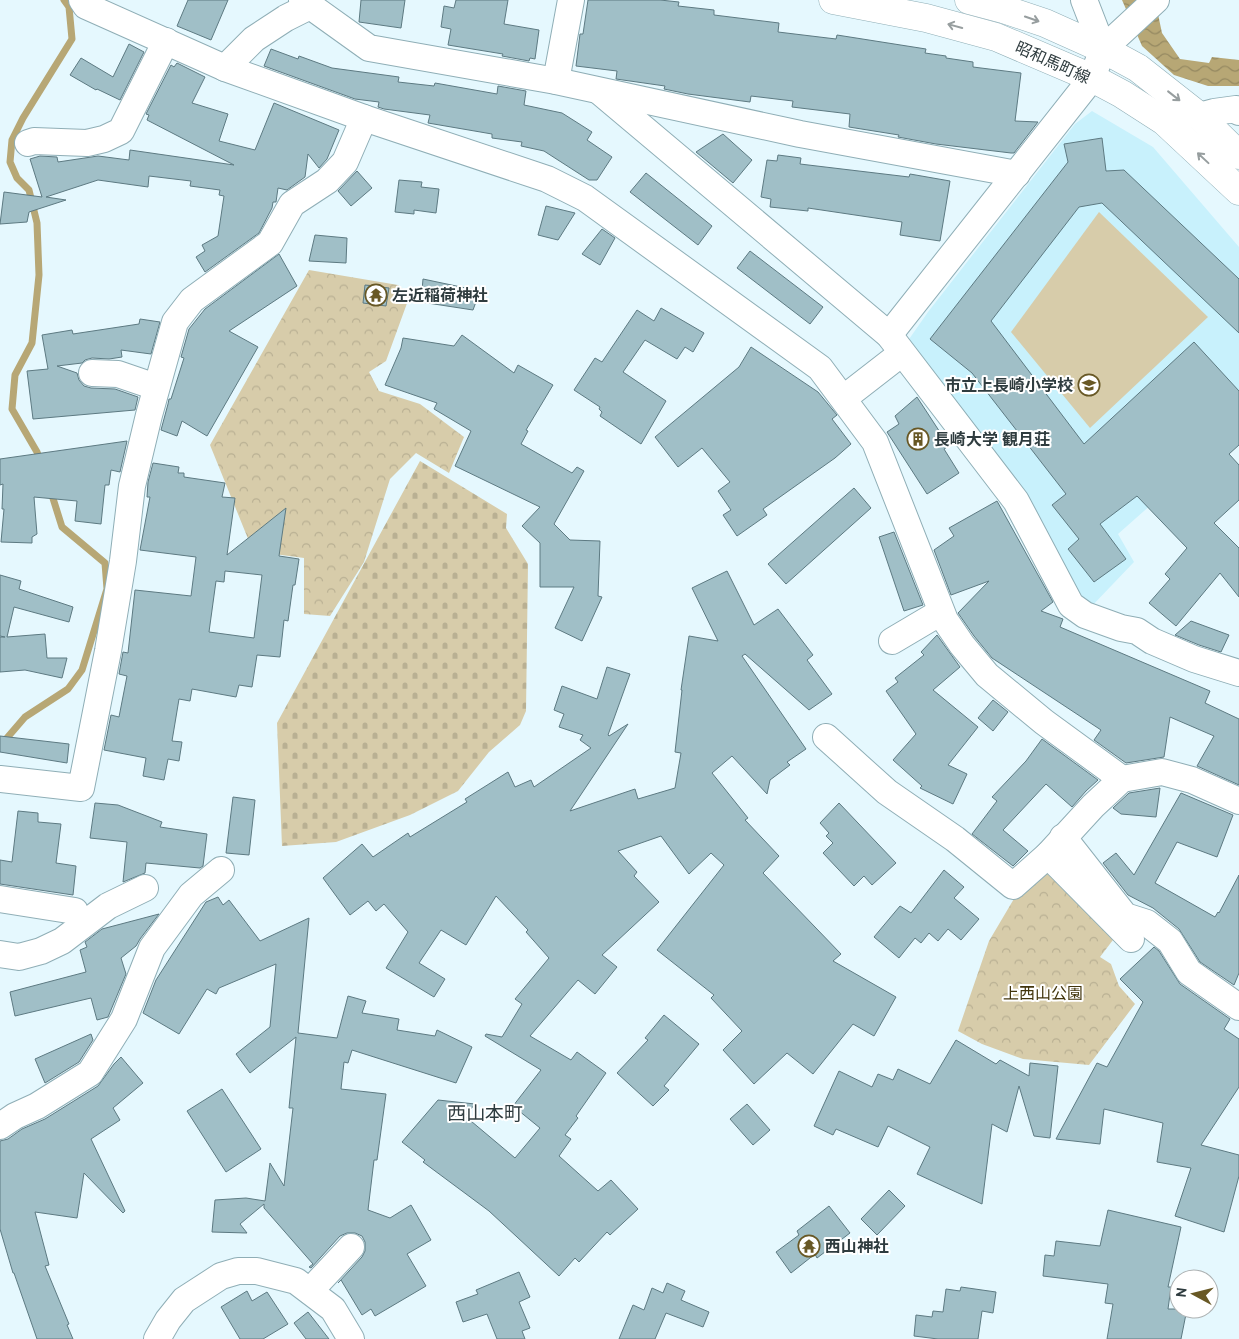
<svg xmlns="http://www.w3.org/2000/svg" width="1239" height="1339" font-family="Overpass,'Noto Sans JP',sans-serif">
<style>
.built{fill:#c8f1fc}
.forest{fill:url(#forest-crowns)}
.cemetery{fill:url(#cemetery-stones)}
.pitch{fill:#d7ccaa}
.water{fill:url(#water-waves)}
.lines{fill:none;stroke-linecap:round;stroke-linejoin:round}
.stream{stroke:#b7a775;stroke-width:7}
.building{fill:#a0bfc7;stroke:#5d7a82;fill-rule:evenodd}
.minor-casing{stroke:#8faeb6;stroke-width:28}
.major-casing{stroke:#8faeb6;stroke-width:29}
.minor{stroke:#fff;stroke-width:26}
.major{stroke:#fff;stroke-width:28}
.oneway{stroke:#979e9f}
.labels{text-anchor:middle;stroke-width:4;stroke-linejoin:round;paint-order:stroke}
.street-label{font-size:16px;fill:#2f3c3f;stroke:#fff}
.poi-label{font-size:16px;font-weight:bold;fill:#2f3c3f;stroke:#fff;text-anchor:start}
.park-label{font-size:16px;fill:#42350c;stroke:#fff}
.quarter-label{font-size:19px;fill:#2f3c3f;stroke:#fff}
</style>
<defs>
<pattern id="forest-crowns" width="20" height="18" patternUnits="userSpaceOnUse" patternTransform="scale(1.25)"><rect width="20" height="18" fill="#d7ccaa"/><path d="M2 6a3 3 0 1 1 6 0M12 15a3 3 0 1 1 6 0" fill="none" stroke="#b9b093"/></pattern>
<pattern id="cemetery-stones" width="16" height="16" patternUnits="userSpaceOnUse" patternTransform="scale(1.25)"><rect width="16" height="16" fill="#d7ccaa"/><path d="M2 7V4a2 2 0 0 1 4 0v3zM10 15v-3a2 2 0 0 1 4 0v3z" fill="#b9b093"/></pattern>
<pattern id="water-waves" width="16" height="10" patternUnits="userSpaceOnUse" patternTransform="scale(1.25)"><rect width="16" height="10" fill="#b7a775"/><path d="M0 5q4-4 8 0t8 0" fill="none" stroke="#958961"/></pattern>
</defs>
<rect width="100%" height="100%" fill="#e5f8fe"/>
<polygon class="built" points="1092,111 1153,147 1239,247 1239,427 1118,534 1134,562 1090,608 1069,584 907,342 928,312 1075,124"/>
<g class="forest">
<polygon points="309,270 398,285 410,295 386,361 369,372 379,391 420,404 464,437 449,473 416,453 390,479 364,562 330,616 304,614 304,558 253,551 210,445"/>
<polygon points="1044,869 1116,936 1100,957 1111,964 1119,986 1135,1004 1089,1065 1023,1059 982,1044 958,1031 989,941 1018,892"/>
</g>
<polygon class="cemetery" points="420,461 507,514 506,528 528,564 526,711 520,725 489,752 458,791 410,815 336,842 282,846 277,723"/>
<polygon class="pitch" points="1099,212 1208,317 1090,428 1011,332"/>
<polygon class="water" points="1122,0 1155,0 1162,33 1180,59 1209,63 1212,57 1239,60 1239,86 1208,86 1174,75 1142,46"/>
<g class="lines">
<g class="stream">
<polyline points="41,463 37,452 12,409 15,375 32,343 39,275 37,223 29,190 17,178 10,162 12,140 23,118 72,39 69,7 64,0"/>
<polyline points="0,746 25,717 68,689 82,670 107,589 105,563 62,527 51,492"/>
</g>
</g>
<g class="building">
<polygon points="188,0 228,0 211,40 177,26"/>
<polygon points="361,0 405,0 401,28 359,22"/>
<polygon points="456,0 508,0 504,24 539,30 535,59 530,58 529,61 502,56 503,54 448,45 451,29 441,27 444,6 454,8"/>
<polygon points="588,0 660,0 679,2 678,6 714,10 714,15 779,23 778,32 836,39 837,35 926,49 925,53 946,56 946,58 973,62 973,67 1021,73 1015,121 1038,122 1014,153 1011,153 936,144 898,137 899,135 849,127 850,114 792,107 793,101 751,96 750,102 688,94 664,89 665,86 616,79 617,71 576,66 580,34 583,34"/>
<polygon points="129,44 144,52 120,100 97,89 96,90 70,75 81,58 113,77"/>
<polygon points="271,49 298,59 299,56 332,68 399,77 398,82 434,86 435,83 497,94 498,86 526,91 524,105 562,113 592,132 587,140 612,157 597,180 589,180 544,151 521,146 522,142 492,138 492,134 428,123 430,115 384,109 378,107 379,102 355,99 264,66"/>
<polygon points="177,63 205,77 192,103 228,114 219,141 255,150 274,103 339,130 327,159 319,168 308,154 305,177 287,190 278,188 276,202 273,202 272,208 259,233 205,272 196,257 205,251 202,245 218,236 224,196 219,195 220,190 190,186 191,181 149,176 148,187 98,180 46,197 66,200 29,212 27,222 0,224 4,192 42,197 30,159 40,156 57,157 58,162 98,156 129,160 130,150 234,165 147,120 149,115 146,114 171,65 174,67"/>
<polygon points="723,134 752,160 733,183 696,152"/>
<polygon points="1102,138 1106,171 1124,170 1239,279 1239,333 1102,203 1079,207 991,321 1084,444 1194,342 1239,391 1239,445 1229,454 1239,465 1239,500 1214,523 1239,548 1239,597 1220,573 1176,626 1149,603 1170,579 1165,574 1187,548 1137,496 1100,524 1126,559 1094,582 1068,549 1079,539 1052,505 1066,494 972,373 930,339 1068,162 1064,144"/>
<polygon points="778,155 801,158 800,164 909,177 910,174 950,181 940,241 900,235 902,222 808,208 808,211 770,207 771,199 761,197 767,160 777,161"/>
<polygon points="357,171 372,188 351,206 338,191"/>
<polygon points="646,173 712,226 698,245 630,192"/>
<polygon points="399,180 422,182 421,187 439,189 436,213 414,210 414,214 395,212"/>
<polygon points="546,206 575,213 558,240 538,235"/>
<polygon points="602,229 615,238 600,265 582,254"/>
<polygon points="315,235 347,238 346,263 309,261"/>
<polygon points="750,251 823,307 810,324 737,268"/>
<polygon points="279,254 297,286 229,331 258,347 207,436 182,421 177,436 161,430 168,404 169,399 171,399 184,358 181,357 189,329 205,309"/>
<polygon points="423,279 480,291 473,310 421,302"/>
<polygon points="365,285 389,288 386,306 363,303"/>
<polygon points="661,308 704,333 693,352 685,347 677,359 645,340 623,372 666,401 641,444 600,416 602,412 599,409 600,407 574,390 595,358 602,362 637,310 654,321"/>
<polygon points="140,319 160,322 151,354 121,350 122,357 109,359 92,358 85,360 82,363 57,366 77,373 79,380 84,386 91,388 115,389 138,397 135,410 33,419 27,371 48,369 42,335 72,330 73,334 139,324"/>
<polygon points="462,335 514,373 518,365 553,385 526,430 528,431 521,444 572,473 577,467 584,471 554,524 570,540 600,541 598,596 602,597 582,641 555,628 574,587 540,587 540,543 522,526 540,507 455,466 471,431 434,409 437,403 385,385 401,348 403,338 454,346"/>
<polygon points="751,347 818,392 837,415 832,419 851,444 835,458 763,509 767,515 737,536 723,515 731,510 718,491 730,482 702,448 678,467 655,437 739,367"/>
<polygon points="917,397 949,446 944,449 959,473 927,494 887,432 899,424 895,416"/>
<polygon points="127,441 120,472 111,470 109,485 105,485 101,524 75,521 77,501 34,497 37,534 32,537 32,543 1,542 4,509 2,509 3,484 0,485 0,459"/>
<path d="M 153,463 L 179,467 L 178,473 L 184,473 L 184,477 L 225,483 L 222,497 L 235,498 L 227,555 L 286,508 L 279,556 L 299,559 L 295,585 L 293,585 L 288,621 L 284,620 L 280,657 L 257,655 L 252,687 L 239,685 L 236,697 L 192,689 L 190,701 L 179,699 L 172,741 L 182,742 L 179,761 L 168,759 L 164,780 L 143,776 L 146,758 L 104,750 L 111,715 L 119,717 L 127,676 L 119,674 L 123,652 L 128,653 L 135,590 L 191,596 L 196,557 L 140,550 L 150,497 L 147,497 L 148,482 ZM 225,571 L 262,575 L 254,638 L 209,632 L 216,581 L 224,582 Z"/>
<polygon points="854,488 871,508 786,584 768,564"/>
<polygon points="997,501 1053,602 1041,611 1063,619 1060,627 1210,691 1205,703 1239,719 1239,785 1197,766 1214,736 1170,717 1164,757 1126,763 1094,740 1101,730 992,658 974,636 958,613 989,581 951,595 934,550 954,536 949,528"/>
<polygon points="894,532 923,605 904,611 879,537"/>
<polygon points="727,571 754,625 778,609 813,655 807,660 832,694 809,710 745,654 742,656 806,749 787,762 790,765 770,780 767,794 732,756 712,773 748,818 745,820 779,856 763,873 841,954 833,961 896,997 874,1036 853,1024 813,1074 787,1053 754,1084 723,1050 742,1031 711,998 714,995 657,950 724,865 711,853 689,874 661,836 618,851 637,872 634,876 659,902 602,955 617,967 595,994 578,980 530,1036 571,1060 577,1052 606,1073 576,1116 578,1118 565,1135 571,1139 559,1156 598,1191 611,1180 638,1209 610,1235 607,1232 579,1262 575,1258 559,1276 489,1211 423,1162 425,1160 402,1142 438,1100 475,1104 465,1116 515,1158 540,1128 513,1106 541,1070 485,1036 486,1034 502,1037 522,1004 515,999 549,958 526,932 528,930 496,896 466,945 441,930 419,963 445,979 434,997 386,968 408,932 384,904 376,911 368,901 350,915 323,878 362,844 373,857 408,833 410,837 467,802 465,799 508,772 515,787 531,780 534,787 591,748 580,740 583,735 559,727 564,714 554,710 562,686 597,699 607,667 630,674 608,735 609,736 628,724 570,811 635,789 638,799 675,788 681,753 675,752 682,690 681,690 689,636 718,641 692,588"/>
<polygon points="0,575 21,581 19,589 73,607 69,622 14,607 7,637 45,634 47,658 67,658 62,678 25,670 0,672 0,637 5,637 0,636"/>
<polygon points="1191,621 1229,635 1221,652 1199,645 1175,635"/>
<polygon points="937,635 960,667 933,690 978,727 948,765 967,774 953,804 920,788 922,786 893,760 916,734 886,691 898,682 895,678 924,655 921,652"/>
<polygon points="993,700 1008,712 993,731 978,718"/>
<polygon points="0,736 69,744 67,763 0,752"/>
<polygon points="1042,739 1098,780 1086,791 1072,807 1046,784 1003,830 1028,851 1013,866 972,834 997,801 992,797 1026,761"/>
<polygon points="1160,788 1156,817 1121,814 1113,808 1129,793"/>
<polygon points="1181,793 1233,815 1217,857 1177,842 1155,883 1215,917 1218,912 1219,913 1239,875 1239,973 1234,985 1200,962 1179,929 1153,908 1128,895 1103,863 1116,853 1134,875"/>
<polygon points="233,797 255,800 249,855 226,853"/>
<polygon points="95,803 118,805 162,822 160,827 207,834 203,866 200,868 146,863 145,873 123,882 127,842 90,838"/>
<polygon points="839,803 896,863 872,885 864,876 854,886 823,853 833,843 826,836 829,833 820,823"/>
<polygon points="18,811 38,813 38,822 61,824 56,863 76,866 73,895 0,884 0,860 12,862"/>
<polygon points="944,870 964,887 954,898 979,919 961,940 948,929 938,941 929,933 921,943 915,938 899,958 874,937 900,906 911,913"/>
<polygon points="218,897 223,905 229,900 260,941 309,918 298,1033 337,1038 348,996 366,1001 362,1013 399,1019 397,1030 435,1036 437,1030 472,1047 456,1083 352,1050 348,1063 344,1062 341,1089 386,1094 377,1160 374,1160 368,1210 390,1218 411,1205 431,1240 407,1254 426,1286 375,1316 371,1309 362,1315 341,1280 338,1283 362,1257 365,1251 365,1242 362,1236 355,1233 347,1233 340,1236 311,1268 309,1267 313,1264 264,1208 264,1204 240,1224 247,1233 212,1232 215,1200 246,1198 265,1201 270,1163 284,1186 293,1108 289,1108 296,1037 250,1073 236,1054 270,1027 276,964 219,988 216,994 207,989 179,1034 143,1013 156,980 206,902"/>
<polygon points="159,914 140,939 136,946 121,958 126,974 108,1017 97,1020 91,998 15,1016 10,992 86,972 80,950 87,947 85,942 102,929"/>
<polygon points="1154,947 1159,951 1180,984 1230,1019 1224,1029 1239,1039 1239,1087 1201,1145 1239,1155 1239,1176 1224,1232 1175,1216 1191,1168 1157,1162 1163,1123 1104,1109 1100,1144 1056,1139 1097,1063 1107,1067 1143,1002 1120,979"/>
<polygon points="664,1015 699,1044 664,1086 669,1090 653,1106 617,1073 648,1040 645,1038"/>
<polygon points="91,1034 93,1040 79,1062 45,1083 35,1059"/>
<polygon points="956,1040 996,1064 1000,1060 1029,1076 1030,1063 1058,1066 1050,1138 1034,1136 1019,1086 1007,1132 992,1124 982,1204 917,1174 930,1147 888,1126 878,1147 836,1129 833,1135 814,1126 839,1071 872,1087 878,1074 893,1080 898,1069 930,1084"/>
<polygon points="121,1057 143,1083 113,1108 120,1120 91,1139 125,1211 123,1213 84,1173 77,1218 35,1212 49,1265 45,1266 69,1324 67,1325 73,1339 37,1339 14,1273 13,1273 0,1229 0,1141 8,1139 22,1129 45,1119 98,1086 114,1064"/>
<polygon points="222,1089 261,1149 226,1172 187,1111"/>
<polygon points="747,1104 770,1130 753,1145 730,1119"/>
<polygon points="889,1190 905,1206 877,1235 861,1219"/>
<polygon points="829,1206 850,1233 817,1258 815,1254 791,1273 776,1252 799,1235 797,1231"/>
<polygon points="1108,1210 1181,1227 1168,1287 1171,1287 1168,1309 1187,1309 1181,1339 1107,1339 1113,1304 1105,1303 1108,1284 1043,1276 1045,1255 1054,1256 1056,1241 1100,1246"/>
<polygon points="519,1272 530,1297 519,1302 530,1328 522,1331 525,1339 497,1339 487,1314 463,1322 456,1302 478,1294 476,1290"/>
<polygon points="667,1283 685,1291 681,1300 709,1312 703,1327 666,1313 655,1339 619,1339 633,1305 644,1310 652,1288 663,1293"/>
<polygon points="961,1287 996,1292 993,1313 982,1311 978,1339 938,1339 914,1336 916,1315 932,1317 933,1311 943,1312 946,1289 960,1291"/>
<polygon points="247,1291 252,1301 267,1292 288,1324 263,1339 240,1339 221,1307"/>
<polygon points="308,1312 329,1339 306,1339 294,1323"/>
</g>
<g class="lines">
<g class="minor-casing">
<g id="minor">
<polyline points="82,0 86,6 225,68 364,118 547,179 585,198 820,368 875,442 945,620 962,645 987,675 1044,722 1122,779"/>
<polyline points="302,0 369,48 556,81 800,134 1017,174"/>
<polyline points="1084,0 1103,49"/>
<polyline points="225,68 254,39 286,18 310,6"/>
<polyline points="556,81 571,0"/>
<polyline points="599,91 889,335 1016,501 1071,605 1085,615 1121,628 1137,631 1152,641 1194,659 1239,673"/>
<polyline points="1199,116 1214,112 1236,109 1239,112"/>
<polyline points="28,143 34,141 87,143 104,139 121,131 166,41"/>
<polyline points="889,335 1092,78 1103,49 1156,0"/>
<polyline points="92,373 118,374 156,387"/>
<polyline points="844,398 902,353"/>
<polyline points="892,641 941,612"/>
<polyline points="826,737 887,792 955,839 1013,886 1048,855 1093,806 1122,779 1162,772 1192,780 1239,801"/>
<polyline points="0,779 81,788 108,651 123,561 132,486 149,415 175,322 192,300 270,243 292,204 327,181 345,162 364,118"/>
<polyline points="1063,837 1125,916 1147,923 1170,941 1189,972 1239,1007"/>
<polyline points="1048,855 1131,939"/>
<polyline points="0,899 75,911"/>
<polyline points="0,954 19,957 41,951 62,941 108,906 145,888"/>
<polyline points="0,1126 15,1116 37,1106 90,1073 124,1019 152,948 191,895 221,870"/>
<polyline points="310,1291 351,1247"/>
<polyline points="157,1339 168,1320 184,1300 221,1276 238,1271 257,1271 296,1281 333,1309 351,1339"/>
</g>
</g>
<g class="major-casing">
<g id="major">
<polyline points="833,0 926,18 996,37 1092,78 1122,94 1164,121 1239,191"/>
<polyline points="969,0 1003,9 1045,23 1103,49 1138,68 1199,116 1239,155"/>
</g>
</g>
<use href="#minor" class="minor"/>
<use href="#major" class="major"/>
</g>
<defs><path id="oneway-shaft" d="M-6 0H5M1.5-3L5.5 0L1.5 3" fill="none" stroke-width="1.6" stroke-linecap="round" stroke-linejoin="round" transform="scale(1.25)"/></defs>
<g class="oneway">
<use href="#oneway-shaft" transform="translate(1032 19) rotate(19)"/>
<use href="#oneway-shaft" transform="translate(955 26) rotate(-165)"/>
<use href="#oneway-shaft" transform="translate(1174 96) rotate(38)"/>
<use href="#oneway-shaft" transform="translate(1203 158) rotate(-137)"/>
</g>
<defs>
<g id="temple-ring" transform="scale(1.125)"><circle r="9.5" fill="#fff" stroke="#685825" stroke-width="1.5"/><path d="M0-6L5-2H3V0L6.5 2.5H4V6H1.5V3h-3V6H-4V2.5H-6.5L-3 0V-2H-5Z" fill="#685825"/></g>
<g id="school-ring" transform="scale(1.125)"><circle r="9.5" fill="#fff" stroke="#685825" stroke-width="1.5"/><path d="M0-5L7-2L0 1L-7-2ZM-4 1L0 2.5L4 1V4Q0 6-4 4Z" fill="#685825"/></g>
<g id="building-ring" transform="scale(1.125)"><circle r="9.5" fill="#fff" stroke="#685825" stroke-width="1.5"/><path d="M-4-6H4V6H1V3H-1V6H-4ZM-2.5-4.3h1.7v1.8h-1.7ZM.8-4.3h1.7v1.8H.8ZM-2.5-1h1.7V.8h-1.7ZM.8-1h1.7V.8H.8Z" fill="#685825"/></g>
</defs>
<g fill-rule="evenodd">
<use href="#temple-ring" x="376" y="295"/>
<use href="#school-ring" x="1089" y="385"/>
<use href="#building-ring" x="918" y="439"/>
<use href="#temple-ring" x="809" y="1246"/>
</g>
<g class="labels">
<g class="street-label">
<text transform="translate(1053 62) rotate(24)" y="6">昭和馬町線</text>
</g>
<g class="poi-label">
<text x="392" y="301">左近稲荷神社</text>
<text x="1073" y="391" text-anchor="end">市立上長崎小学校</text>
<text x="934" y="445">長崎大学 観月荘</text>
<text x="825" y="1252">西山神社</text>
</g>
<g class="park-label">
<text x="1043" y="999">上西山公園</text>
</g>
<g class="quarter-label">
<text x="485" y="1120">西山本町</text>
</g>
</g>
<g transform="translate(1194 1294) rotate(277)"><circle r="24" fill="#ffffff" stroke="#acb1b2"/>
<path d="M0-4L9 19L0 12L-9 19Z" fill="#685825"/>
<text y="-8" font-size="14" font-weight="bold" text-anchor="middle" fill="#2f3c3f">N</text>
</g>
</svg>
